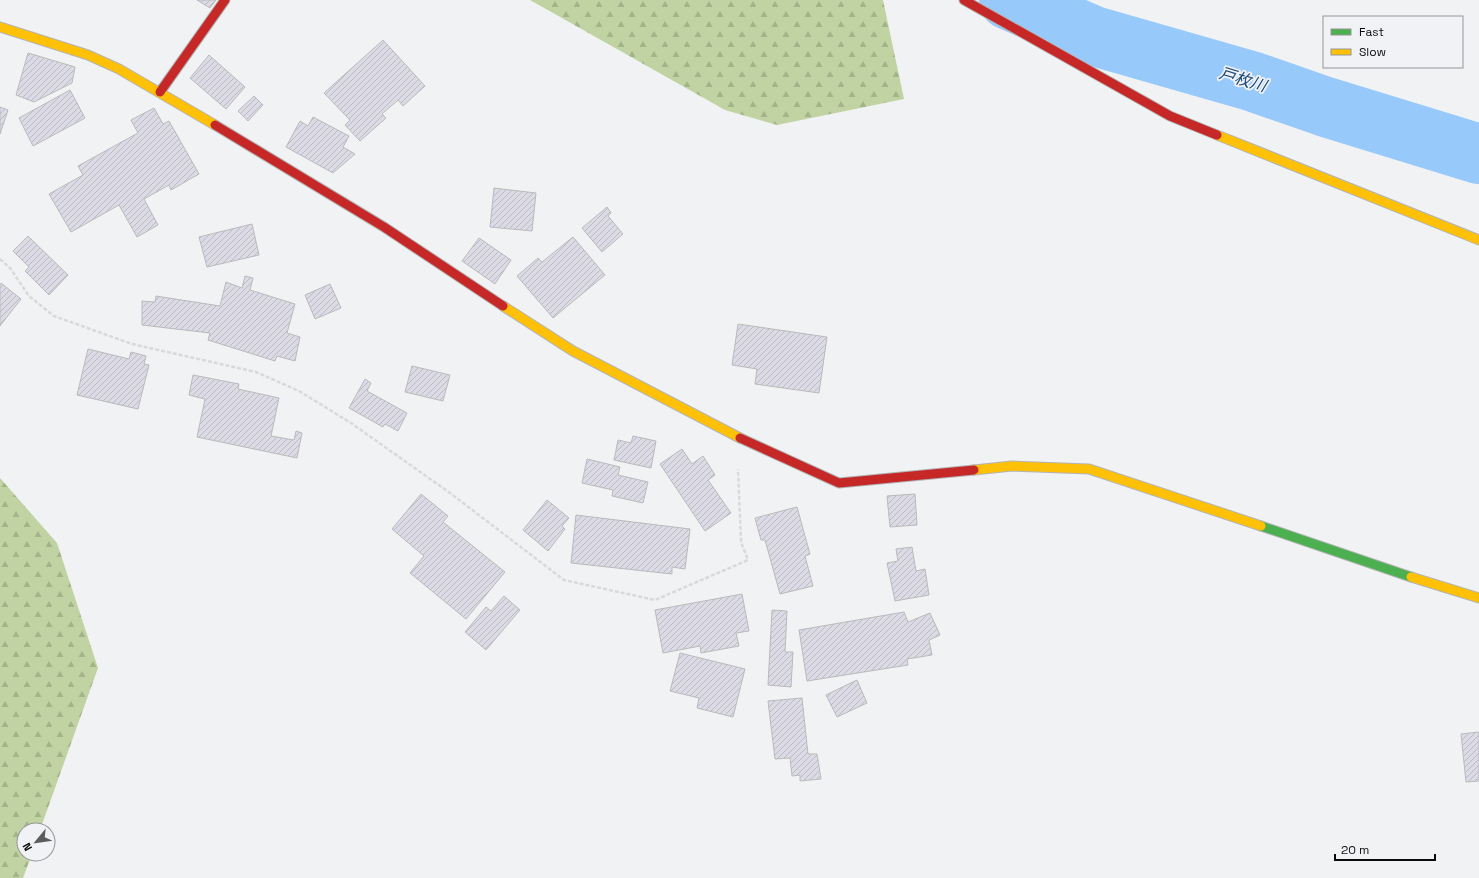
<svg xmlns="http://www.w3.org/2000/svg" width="1479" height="878" font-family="'Space Grotesk','Noto Sans JP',sans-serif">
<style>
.forest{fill:url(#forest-firs)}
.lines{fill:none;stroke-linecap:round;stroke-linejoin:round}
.river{stroke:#97c9fa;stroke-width:60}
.building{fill:url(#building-hatch);stroke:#b9babb}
.fast-casing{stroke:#b3b4b5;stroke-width:11}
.slow-casing{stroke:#b3b4b5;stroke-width:11}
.jam-casing{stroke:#b3b4b5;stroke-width:11}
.path{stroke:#d9d9da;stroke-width:2.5;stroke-dasharray:4 2;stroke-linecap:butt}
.fast{stroke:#4caf50;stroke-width:9}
.slow{stroke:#ffc107;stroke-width:9}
.jam{stroke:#c62828;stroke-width:9}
.labels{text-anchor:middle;stroke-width:3.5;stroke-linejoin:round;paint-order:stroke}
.water-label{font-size:16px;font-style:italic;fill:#164775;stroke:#f0f2f5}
</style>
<defs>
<pattern id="forest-firs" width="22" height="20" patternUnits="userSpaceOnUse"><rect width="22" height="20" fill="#c1d3a2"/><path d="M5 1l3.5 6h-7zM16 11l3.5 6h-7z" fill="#a4b48a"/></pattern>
<pattern id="building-hatch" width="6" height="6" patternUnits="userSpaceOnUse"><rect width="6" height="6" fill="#dbdae5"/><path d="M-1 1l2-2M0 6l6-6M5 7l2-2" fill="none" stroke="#bbbac3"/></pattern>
</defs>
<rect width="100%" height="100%" fill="#f1f2f4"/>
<g class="forest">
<polygon points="530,0 883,0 904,99 777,125 725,110"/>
<polygon points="0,478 57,543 98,668 40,830 24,830 24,854 32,854 23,878 0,878"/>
</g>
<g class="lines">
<polyline class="river" points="1009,0 1094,36 1251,81 1326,107 1479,154"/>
</g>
<g class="building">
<polygon points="197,0 216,0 210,8"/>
<polygon points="383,40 425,86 403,106 398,100 382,114 386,118 360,141 345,125 350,120 324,93"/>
<polygon points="28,53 75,67 72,83 34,102 16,95"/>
<polygon points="209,55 245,87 226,109 190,78"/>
<polygon points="70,90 85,118 33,146 19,118"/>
<polygon points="254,96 263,105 248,121 238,111"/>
<polygon points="0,107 8,110 0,134"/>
<polygon points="154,108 163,124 169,121 199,174 171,190 169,185 144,199 158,225 137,237 119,205 71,232 49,194 83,175 78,166 138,133 131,120"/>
<polygon points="313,117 349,136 343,147 355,154 333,173 286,147 300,121 308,126"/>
<polygon points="494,188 536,193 532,231 490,227"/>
<polygon points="607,207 611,213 608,216 623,234 602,252 582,228"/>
<polygon points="252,224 259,255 207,267 199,237"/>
<polygon points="28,236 68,275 49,295 25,271 29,267 13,251"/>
<polygon points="573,237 605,275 553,318 517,276 538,258 542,262"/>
<polygon points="479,238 511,260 495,284 462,261"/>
<polygon points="245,276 253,278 250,290 295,304 287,333 300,337 295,361 277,356 275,361 208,340 210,333 142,325 142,301 155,302 156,296 220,306 226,282 242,288"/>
<polygon points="1,283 21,299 0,326 0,285"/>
<polygon points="330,284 341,308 315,319 305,295"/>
<polygon points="738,324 827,337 819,393 755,384 757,369 732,365"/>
<polygon points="88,349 129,359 131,352 146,356 144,364 149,365 138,409 77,395"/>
<polygon points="412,366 450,375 443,401 405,392"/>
<polygon points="193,375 239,384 238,389 279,398 271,436 294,440 296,431 302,433 297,458 197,437 205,399 189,395"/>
<polygon points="365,379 371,383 367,391 407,413 398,431 385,424 383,427 349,408"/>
<polygon points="633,436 656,441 651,468 614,460 618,440 631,443"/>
<polygon points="682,449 692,464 703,456 715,475 708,480 731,513 705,531 660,464"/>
<polygon points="587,459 620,467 618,475 648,482 643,503 612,496 613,490 582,483"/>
<polygon points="421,494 448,516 443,522 505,572 466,619 410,573 424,556 392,529"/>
<polygon points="915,494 917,525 890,527 887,496"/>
<polygon points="547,500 569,518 562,526 565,529 548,551 523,530"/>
<polygon points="797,507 810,554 805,556 813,586 780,594 765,540 761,540 755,518"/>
<polygon points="576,515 690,529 685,569 672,567 672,574 571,563"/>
<polygon points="912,547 916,571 925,569 929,595 895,601 887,563 898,561 896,549"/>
<polygon points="742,594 749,631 736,633 739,646 701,653 700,646 663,653 655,610"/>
<polygon points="504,596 520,610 486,650 465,632 486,607 491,611"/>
<polygon points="772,610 787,611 785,652 793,652 791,687 768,685"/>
<polygon points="904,612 908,622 930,613 940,635 929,640 932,655 907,659 908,665 807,681 799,630"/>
<polygon points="680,653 745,669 733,717 697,708 699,698 670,691"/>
<polygon points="857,680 867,703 837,717 826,695"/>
<polygon points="802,698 808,754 817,754 821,779 800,781 800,775 792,776 790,758 775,759 768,701"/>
<polygon points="1479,732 1479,781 1466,782 1461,734"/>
</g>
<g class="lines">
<g class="fast-casing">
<polyline id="fast" points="1261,526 1411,577"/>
</g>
<g class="slow-casing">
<g id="slow">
<polyline points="0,27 88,55 119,69 215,125"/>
<polyline points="1217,135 1479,240"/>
<polyline points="503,306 573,351 740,438"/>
<polyline points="974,470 1012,466 1089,469 1261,526"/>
<polyline points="1411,577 1479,598"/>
</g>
</g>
<g class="jam-casing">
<g id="jam">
<polyline points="964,0 1170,116 1217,135"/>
<polyline points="160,92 225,0"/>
<polyline points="215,125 384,227 503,306"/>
<polyline points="740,438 839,483 974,470"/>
</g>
</g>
<polyline class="path" points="0,259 10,268 29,296 54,316 132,344 256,372 299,391 351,423 450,493 564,580 655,600 748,560 741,542 738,469"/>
<use href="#fast" class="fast"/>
<use href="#slow" class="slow"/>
<use href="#jam" class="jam"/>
</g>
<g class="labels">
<g class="water-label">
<text transform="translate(1243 79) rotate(17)" y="6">戸枚川</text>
</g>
</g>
<rect x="1323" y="16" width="140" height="52" fill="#f0f2f5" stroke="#949698"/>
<rect x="1331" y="29" width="20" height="6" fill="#4caf50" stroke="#949698"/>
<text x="1359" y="36" font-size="12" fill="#0b0b0c">Fast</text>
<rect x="1331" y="49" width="20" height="6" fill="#ffc107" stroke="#949698"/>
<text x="1359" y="56" font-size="12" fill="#0b0b0c">Slow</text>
<g transform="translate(36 842) rotate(241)"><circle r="19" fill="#f0f2f5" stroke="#949698"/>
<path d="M0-3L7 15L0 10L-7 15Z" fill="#5c5c5d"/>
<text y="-6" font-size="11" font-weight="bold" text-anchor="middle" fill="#0b0b0c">N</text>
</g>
<path d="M1335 854v6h100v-6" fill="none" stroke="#0b0b0c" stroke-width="2"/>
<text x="1341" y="854" font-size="12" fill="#0b0b0c" stroke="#f0f2f5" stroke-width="3" paint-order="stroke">20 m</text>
</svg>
